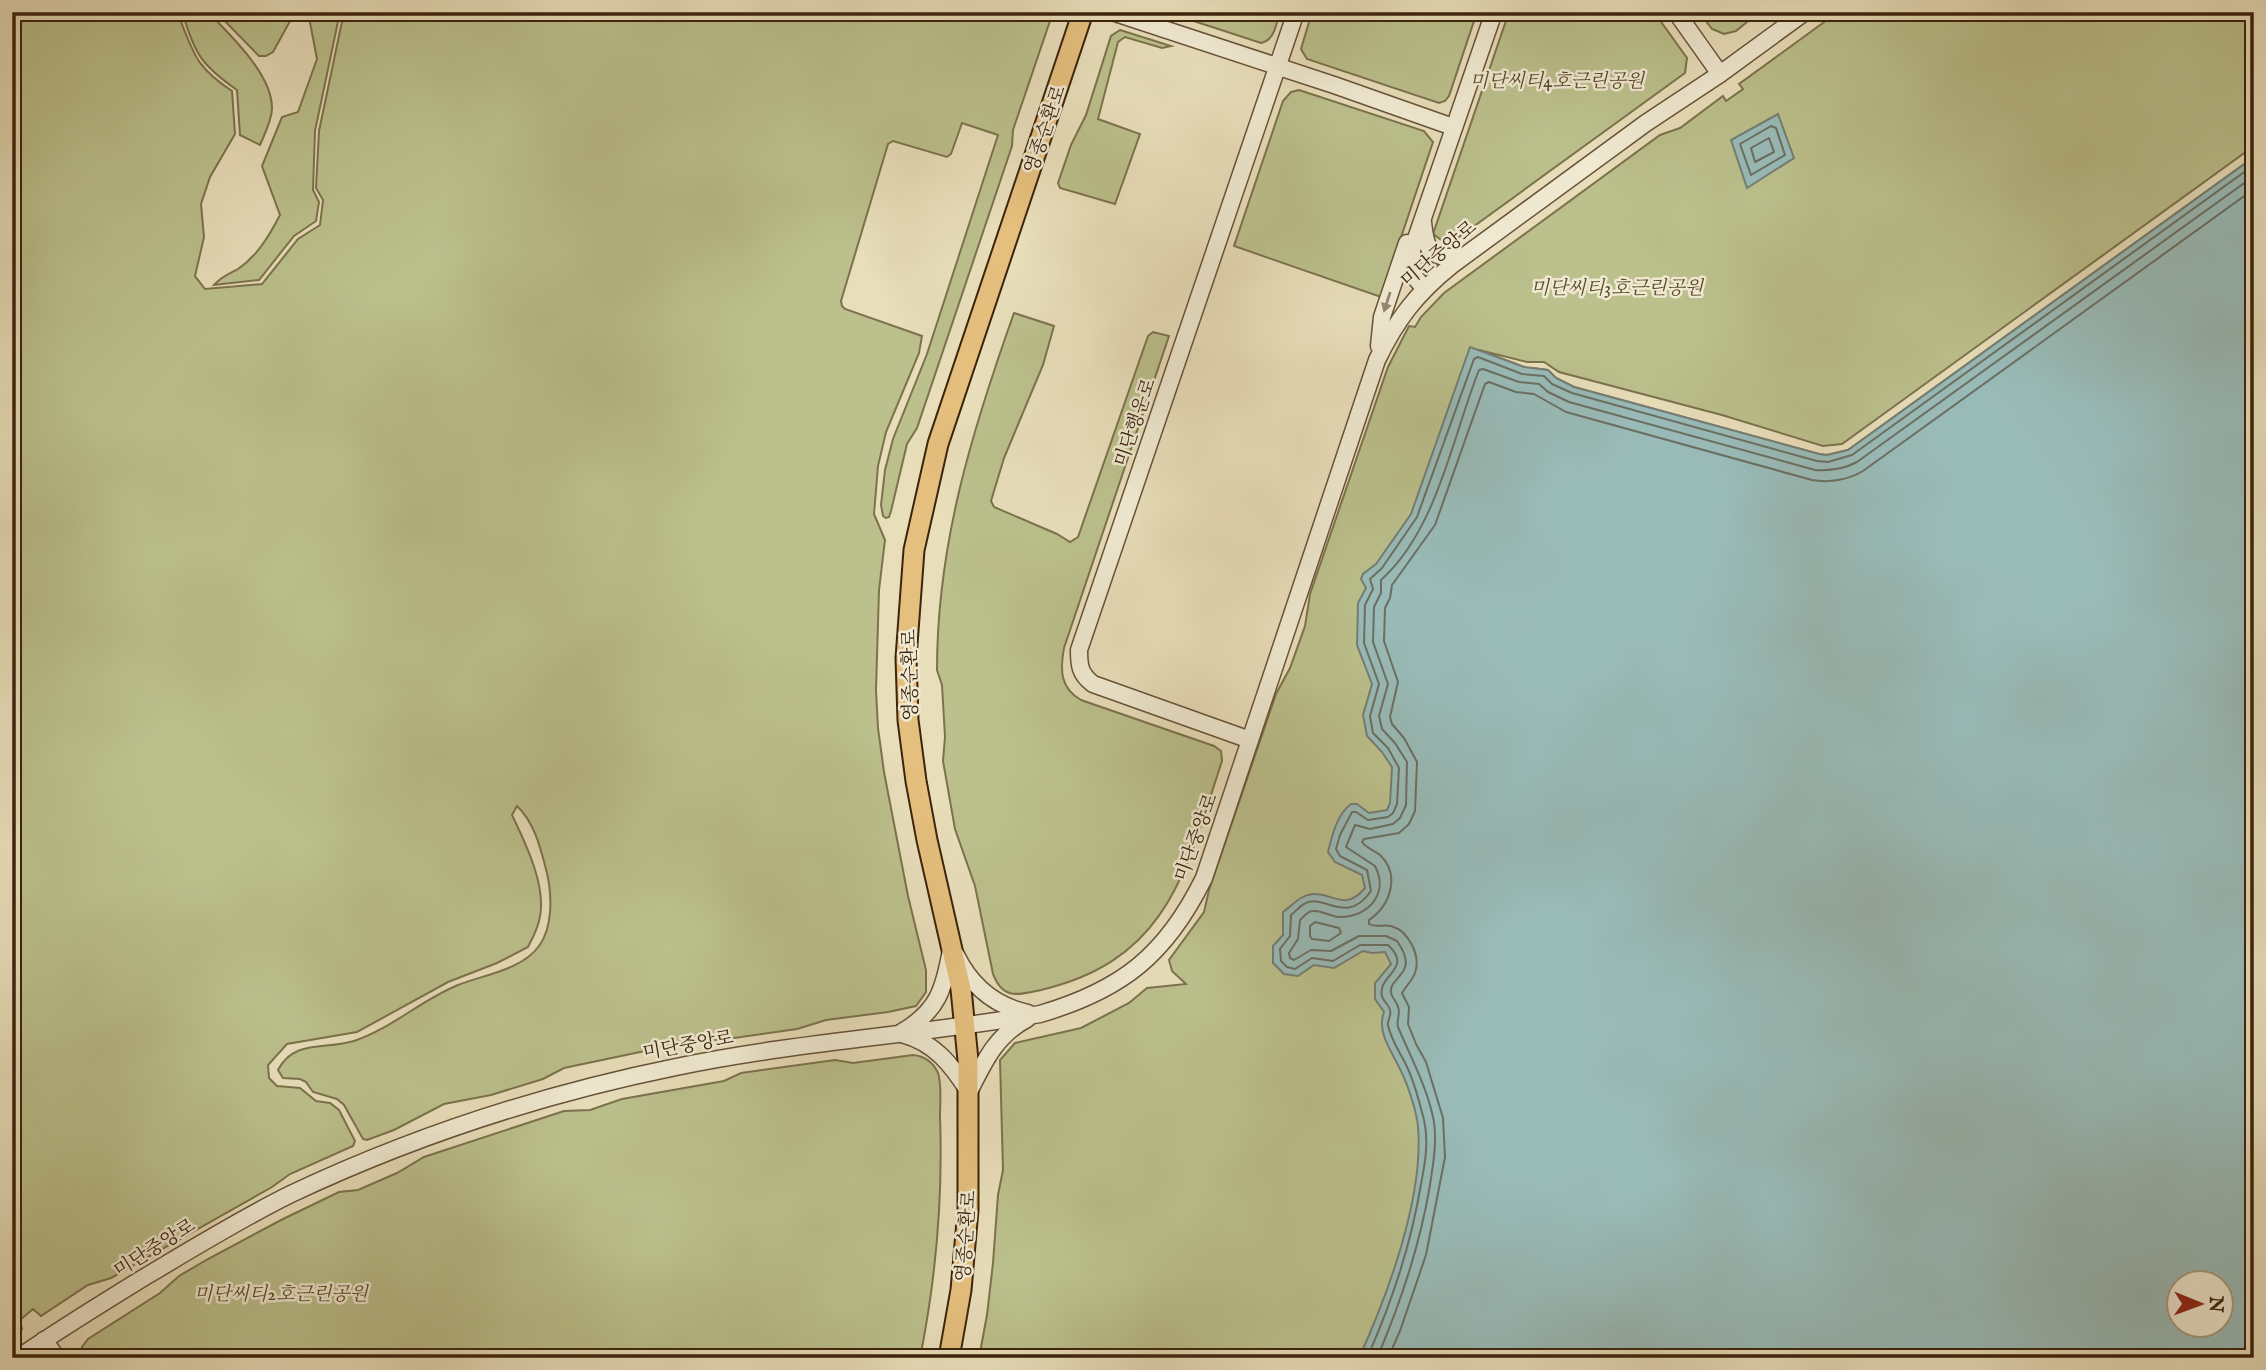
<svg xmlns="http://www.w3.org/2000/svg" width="2266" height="1370" font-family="'IM FELL English','Noto Serif KR',serif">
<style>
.green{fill:#bbc08c;stroke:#7c724c;stroke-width:2}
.water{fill:#99bbb8;stroke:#747e74;stroke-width:2;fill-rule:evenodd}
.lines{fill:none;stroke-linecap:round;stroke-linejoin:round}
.shore{stroke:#6a6f62;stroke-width:2}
.minor-casing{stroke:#675238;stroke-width:19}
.major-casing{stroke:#3c230d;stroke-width:23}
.minor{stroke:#f0ead2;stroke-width:16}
.major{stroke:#e4bf7d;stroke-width:19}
.oneway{fill:#968670}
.labels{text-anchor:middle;stroke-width:5;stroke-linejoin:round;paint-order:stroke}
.park-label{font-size:19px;font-style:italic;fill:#5c4a2d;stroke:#f0ead2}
.street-label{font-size:19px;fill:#3c230d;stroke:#f0ead2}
</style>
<rect width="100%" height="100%" fill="#e8deba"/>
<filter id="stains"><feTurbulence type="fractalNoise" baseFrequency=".00286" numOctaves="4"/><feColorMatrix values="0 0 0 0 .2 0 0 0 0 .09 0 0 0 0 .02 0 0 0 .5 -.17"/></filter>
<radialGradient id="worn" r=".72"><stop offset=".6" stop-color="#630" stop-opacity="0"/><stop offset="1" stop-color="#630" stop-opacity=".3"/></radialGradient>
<g class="green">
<path d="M 12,12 L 177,12 C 194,53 194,66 232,91 L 235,134 L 210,177 L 201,204 L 204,237 L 195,276 L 205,289 L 262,284 L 298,239 L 320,225 L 323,200 L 316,188 L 319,131 L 344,12 L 1053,12 L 1013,130 L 1012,146 L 917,428 L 907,444 L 891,511 L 889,517 L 886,518 L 883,516 L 881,505 L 885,470 L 893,439 L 927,354 L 998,135 L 962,123 L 951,154 L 947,157 L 893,141 L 888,144 L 841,301 L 842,306 L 845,309 L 922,336 L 919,353 L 886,432 L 878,466 L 874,514 L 885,540 L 879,590 L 876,690 L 878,728 L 884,772 L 908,896 L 926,970 L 926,992 L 916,1006 L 888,1012 L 826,1020 L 797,1029 L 720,1040 L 702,1039 L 564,1068 L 543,1079 L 491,1095 L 444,1104 L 394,1130 L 367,1140 L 363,1139 L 344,1105 L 337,1099 L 313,1092 L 306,1082 L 300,1079 L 283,1078 L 278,1070 C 294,1039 325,1050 354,1041 C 391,1029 421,1000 458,985 C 483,975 522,970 539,946 C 553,927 552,896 547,873 C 541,850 535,823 517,806 L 512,815 C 526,844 548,889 539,921 C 537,930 532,939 528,947 L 497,963 L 448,982 L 357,1032 L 287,1044 L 268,1065 L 269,1078 L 277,1086 L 300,1088 L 316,1101 L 330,1103 L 339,1110 L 355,1141 L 353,1146 L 290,1174 L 272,1187 L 111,1278 L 88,1285 L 41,1316 L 33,1309 L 20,1320 L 22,1329 L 12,1336 Z"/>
<path d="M 182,12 L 208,12 C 230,35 272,74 272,108 C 272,120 265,133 260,145 L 240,135 L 237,90 C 200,64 196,55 182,12 Z"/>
<polygon points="216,12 270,12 281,15 283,12 295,12 273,52 266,56 259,56"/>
<path d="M 308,12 L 340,12 L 315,131 L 313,190 L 319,202 L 316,221 L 294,236 L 259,280 L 214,285 C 222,276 229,274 238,269 C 258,255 269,236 280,215 L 262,166 L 282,117 L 298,112 L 317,59 Z"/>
<path d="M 1166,12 L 1280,12 C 1276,24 1275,40 1261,43 Z"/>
<polygon points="1312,12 1477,12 1449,96 1445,101 1439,103 1307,59 1301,49"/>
<polygon points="1509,12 1654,12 1687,58 1685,73 1448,245 1433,234"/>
<polygon points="1699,12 1759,12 1736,31 1724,34 1712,29"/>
<polygon points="1838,12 2254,12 2254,146 1842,444 1823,446 1722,415 1559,372 1544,362 1527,362 1479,350 1524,367 1548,370 1556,378 1574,387 1819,454 1827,455 1848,450 2254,157 1638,1358 979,1358 987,1315 993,1263 998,1195 1003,1170 1000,1060 1015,1043 1081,1028 1129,1003 1147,988 1186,984 1172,971 1169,960 1204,912 1209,890 1276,694 1290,668 1305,626 1310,594 1388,367 1409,326 1415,327 1421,317 1444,293 1660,135 1680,128 1723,96 1726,101 1743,89 1739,84"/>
<polygon points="1120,30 1171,46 1162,48 1125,37 1118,42 1098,119 1140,134 1115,204 1060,188 1058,183 1071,145 1086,115 1111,36"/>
<polygon points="1299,90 1424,131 1433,142 1381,297 1234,246 1283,101 1291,92"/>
<path d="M 1014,313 L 1054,326 L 1043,365 L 1004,458 L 991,501 L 994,507 L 1057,534 L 1070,542 L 1078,537 L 1148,336 L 1153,332 L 1169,336 L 1064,648 C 1060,670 1060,688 1081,700 L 1214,746 L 1221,751 L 1222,761 C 1186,870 1169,960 1041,990 C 1017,995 1003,1000 993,974 L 975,886 L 955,829 L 943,761 L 945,737 L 942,685 L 937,670 C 937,544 972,431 1014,313 Z"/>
<path d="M 913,1055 C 924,1056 933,1062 938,1073 C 942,1085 940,1103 940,1116 C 943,1197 936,1278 920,1358 L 84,1357 L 82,1347 L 88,1339 L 160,1293 L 179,1276 L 208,1259 L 283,1219 L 339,1192 L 358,1190 L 397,1173 L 424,1157 L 564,1111 L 590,1110 L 622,1099 L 724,1081 L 741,1073 L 835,1060 L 853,1063 Z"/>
</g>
<g class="water">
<polygon points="1778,114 1794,158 1747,188 1731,140"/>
<path d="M 2254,157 L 2254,1358 L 1359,1358 C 1388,1294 1424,1197 1418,1127 C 1417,1113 1408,1085 1401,1071 C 1393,1053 1376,1033 1384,1012 L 1375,999 L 1375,983 L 1391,964 L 1385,952 L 1372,953 L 1363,951 L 1334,968 L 1314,965 L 1298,976 L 1284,974 L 1273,963 L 1273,946 L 1283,935 L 1283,912 C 1293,905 1300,895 1313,894 C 1334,893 1345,912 1365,888 L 1362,875 L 1335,862 L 1328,852 C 1332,836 1337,814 1351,804 L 1357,804 L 1369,813 L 1387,810 L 1390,803 L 1392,767 L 1382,752 L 1367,736 L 1363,715 L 1372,684 L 1357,645 L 1358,603 L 1366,588 L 1361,579 L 1363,574 L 1376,564 L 1411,514 L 1470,347 L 1524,367 L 1548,370 L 1556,378 L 1574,387 L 1819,454 L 1827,455 L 1848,450 ZM 2178,1282 L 2220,1282 L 2220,1324 L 2178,1324 Z"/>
</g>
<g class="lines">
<g class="shore">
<polygon points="1771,126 1776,128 1785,155 1751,175 1740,144"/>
<polygon points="1769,138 1774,152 1755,162 1751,148"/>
<polygon points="1315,922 1339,928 1341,933 1329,941 1312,939 1310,936 1310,926"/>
<path d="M 1367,1358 C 1392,1302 1411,1245 1421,1184 C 1425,1164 1429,1141 1424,1120 C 1420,1104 1415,1085 1408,1069 C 1402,1055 1391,1041 1388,1025 C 1387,1020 1392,1016 1390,1010 C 1389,1005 1383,1001 1382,996 C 1377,975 1414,969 1388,945 L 1360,945 L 1333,961 L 1312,958 L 1295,969 L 1287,967 L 1281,961 L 1280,949 L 1290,936 L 1291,915 C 1295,912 1300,906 1304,904 C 1324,892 1346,927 1371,891 L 1367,870 L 1340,856 L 1336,849 L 1340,835 L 1352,812 L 1356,812 L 1368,820 L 1388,817 L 1393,813 L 1397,804 L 1399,768 L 1388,748 L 1373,733 L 1370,716 L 1379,684 L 1364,643 L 1365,605 L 1373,589 L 1370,579 L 1382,568 L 1417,517 L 1474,359 L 1478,357 L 1522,374 L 1544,376 L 1552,384 L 1572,393 L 1817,461 L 1828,462 L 1852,455 L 2254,165"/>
<path d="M 1377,1358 C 1401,1302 1420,1245 1430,1185 C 1433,1165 1437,1143 1434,1122 C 1428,1089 1411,1058 1398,1027 C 1396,1020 1401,1014 1398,1007 C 1397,1002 1392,998 1391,993 C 1388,976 1421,975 1397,941 L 1386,936 L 1359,936 L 1331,951 L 1311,950 L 1294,960 L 1290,958 L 1289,953 L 1298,939 L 1300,920 C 1304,917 1307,911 1313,911 C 1322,910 1331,917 1340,917 C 1369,917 1389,893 1375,866 L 1346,847 L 1355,825 L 1370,829 L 1393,824 L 1400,818 L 1406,805 L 1407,762 L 1395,743 L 1382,729 L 1379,716 L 1388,684 L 1373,642 L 1374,607 L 1381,593 L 1381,580 C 1437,530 1452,438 1479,370 L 1483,369 L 1519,382 L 1539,384 L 1548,392 L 1569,402 L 1815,470 C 1830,471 1844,469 1857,462 L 2254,176"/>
<path d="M 1388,1358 L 1400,1331 L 1426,1255 L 1445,1157 L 1443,1118 L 1426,1062 L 1416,1044 L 1408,1024 L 1409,1007 L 1402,993 C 1406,986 1412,981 1415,973 C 1421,956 1409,931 1391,926 C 1383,924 1376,928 1369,924 L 1369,920 C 1390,906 1401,875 1380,855 C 1374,850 1366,848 1362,842 L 1364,839 L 1399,833 L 1409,824 L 1415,811 L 1417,762 L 1404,738 L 1392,724 L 1390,717 L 1398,682 L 1384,641 L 1385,608 L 1390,598 L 1392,585 L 1435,525 L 1485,384 L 1489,382 L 1516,392 L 1534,394 L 1566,412 L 1812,480 C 1829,483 1848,480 1863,471 L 2254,189"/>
</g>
<g class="minor-casing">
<g id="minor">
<polyline points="1112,12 1334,85 1453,127"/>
<polyline points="1676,12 1720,74"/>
<path d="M 1423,222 C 1426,252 1431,260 1463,256"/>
<polyline points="1424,288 1413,275 1412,250 1494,12"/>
<polyline points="1379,346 1382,317 1407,243"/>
<path d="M 1250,740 L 1093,684 C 1080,674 1079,666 1079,650 L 1296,12"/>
<path d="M 956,955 C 971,986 995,1006 1028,1013"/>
<path d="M 902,1032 C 938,1011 944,989 951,950"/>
<path d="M 902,1034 C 935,1043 951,1064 969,1092"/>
<path d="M 969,1092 C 984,1062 996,1035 1027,1019"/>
<polyline points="44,1340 57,1358"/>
<path d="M 18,1358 C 60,1329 104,1302 148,1275 C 195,1247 242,1218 291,1194 C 414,1136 543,1094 676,1067 C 796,1042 919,1035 1040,1014 C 1122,990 1166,955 1204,878 L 1377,360 C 1397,319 1416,294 1452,265 L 1646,123 L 1720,74 L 1805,12"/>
</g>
</g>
<g class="major-casing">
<polyline id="major" points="949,1358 961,1290 968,1210 968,1060 961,989 927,840 916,781 908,720 906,658 914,550 938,444 1083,12"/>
</g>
<use href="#minor" class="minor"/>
<use href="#major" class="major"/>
</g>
<defs><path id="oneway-solid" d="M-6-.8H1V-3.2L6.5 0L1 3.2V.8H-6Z" transform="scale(1.75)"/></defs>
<use class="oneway" href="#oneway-solid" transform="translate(1387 302) rotate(108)"/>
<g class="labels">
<g class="park-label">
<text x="1557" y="87">미단씨티4호근린공원</text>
<text x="1617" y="294">미단씨티3호근린공원</text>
<text x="281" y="1300">미단씨티2호근린공원</text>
</g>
<g class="street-label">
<text transform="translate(1044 129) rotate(-71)" y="7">영종순환로</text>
<text transform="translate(1438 253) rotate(-40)" y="7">미단중앙로</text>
<text transform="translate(1134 422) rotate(-71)" y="7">미단행운로</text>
<text transform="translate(909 675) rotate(-91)" y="7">영종순환로</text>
<text transform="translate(1195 837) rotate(-70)" y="7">미단중앙로</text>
<text transform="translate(688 1044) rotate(-10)" y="7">미단중앙로</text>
<text transform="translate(965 1236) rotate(-86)" y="7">영종순환로</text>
<text transform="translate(154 1247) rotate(-32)" y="7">미단중앙로</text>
</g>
</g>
<rect width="2266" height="1370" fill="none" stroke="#e8deba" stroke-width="42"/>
<rect x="14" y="14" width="2238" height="1342" fill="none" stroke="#3c230d" stroke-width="3.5"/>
<rect x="21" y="21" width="2224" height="1328" fill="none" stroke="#3c230d" stroke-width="2"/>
<g transform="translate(2200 1304) rotate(91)"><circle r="33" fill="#f0ead2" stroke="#a89a83" stroke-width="2"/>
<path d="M0-5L12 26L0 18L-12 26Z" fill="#8f2418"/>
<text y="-10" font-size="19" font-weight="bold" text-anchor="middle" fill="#3c230d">N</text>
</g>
<rect width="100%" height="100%" filter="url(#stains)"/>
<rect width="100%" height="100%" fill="url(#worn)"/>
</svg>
